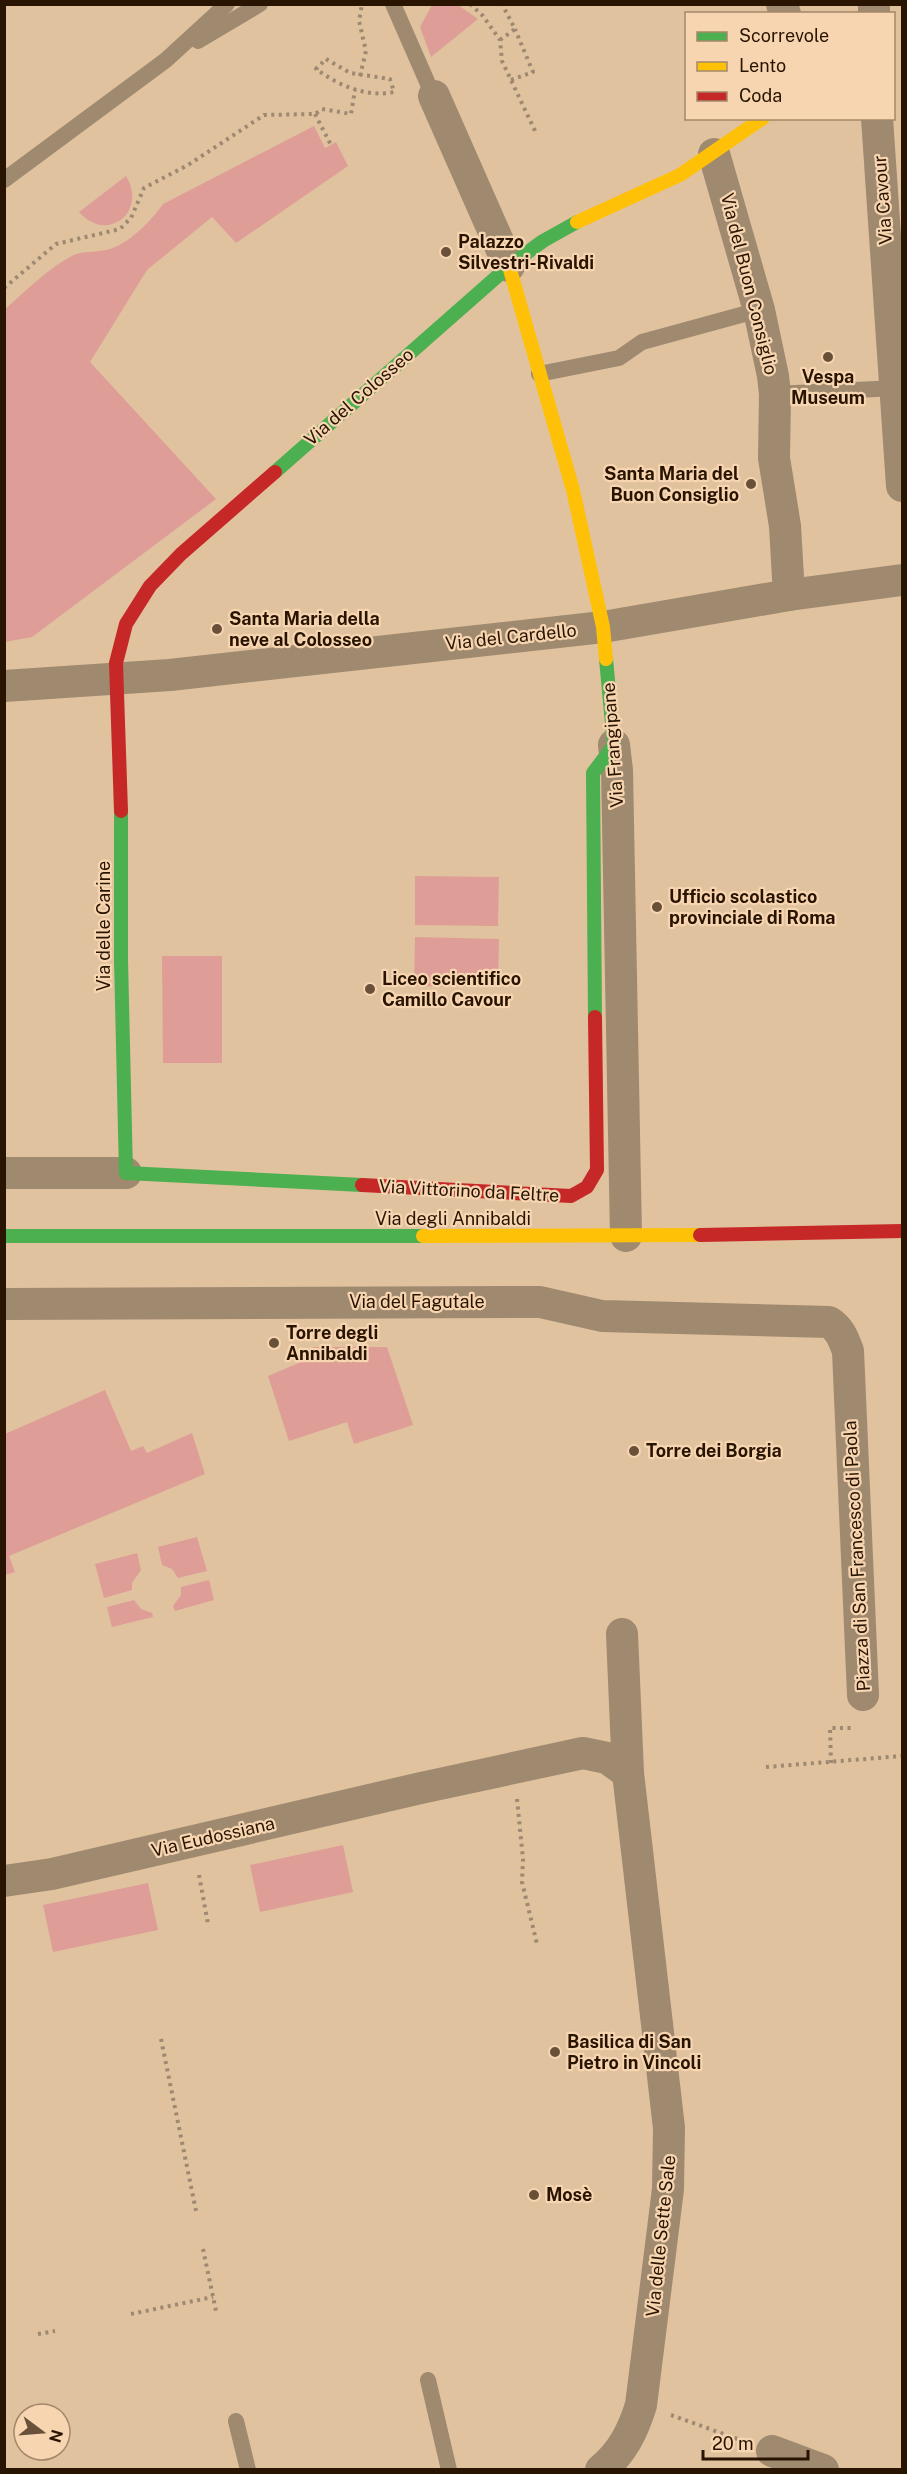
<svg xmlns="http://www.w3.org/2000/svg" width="907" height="2474" font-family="'Public Sans',sans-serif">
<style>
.green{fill:#de9e97}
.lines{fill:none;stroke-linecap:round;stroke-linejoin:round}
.path{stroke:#9d8971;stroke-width:4;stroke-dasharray:3 4.5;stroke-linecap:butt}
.lane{stroke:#9f896f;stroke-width:16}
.street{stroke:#9f896f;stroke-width:32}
.fast{stroke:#4caf50;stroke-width:14}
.slow{stroke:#ffc107;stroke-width:14}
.jam{stroke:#c62828;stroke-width:14}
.poi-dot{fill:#685138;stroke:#f7d5b1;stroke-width:2}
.labels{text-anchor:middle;stroke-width:4.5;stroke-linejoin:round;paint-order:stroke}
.street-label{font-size:18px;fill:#281400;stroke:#f7d5b1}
.poi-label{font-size:18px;font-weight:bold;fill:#281400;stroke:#f7d5b1;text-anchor:start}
</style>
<rect width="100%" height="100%" fill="#e0c29f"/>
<g class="green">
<polygon points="432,5 458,5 478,19 431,57 420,27"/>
<path d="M 314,126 L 325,148 L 336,142 L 348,166 L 236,243 L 212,217 L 147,270 L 90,362 L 216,499 L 244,478 L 32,637 L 5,642 L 5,309 C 25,292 46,270 70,257 C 82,250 94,253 106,250 C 127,246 151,221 163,204 Z"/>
<path d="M 126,176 C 148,212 107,244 79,212 Z"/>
<polygon points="415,876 499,877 498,926 415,925"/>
<polygon points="415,937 499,939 498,987 414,986"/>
<polygon points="162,956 222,956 222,1063 163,1063"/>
<polygon points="312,1347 387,1347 413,1425 354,1444 347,1422 289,1441 268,1376 315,1356"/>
<polygon points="105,1390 131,1451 143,1446 147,1453 192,1433 205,1474 9,1556 15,1572 5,1575 5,1434"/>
<polygon points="197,1537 207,1571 178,1578 172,1569 162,1565 158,1547"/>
<polygon points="137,1553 141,1570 132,1583 132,1590 104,1598 95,1564"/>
<polygon points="209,1580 214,1600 175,1611 173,1606 181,1595 181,1587"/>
<polygon points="134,1600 141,1609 152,1613 153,1617 112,1627 107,1607"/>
<polygon points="343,1845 353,1892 260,1912 250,1865"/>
<polygon points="148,1883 158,1930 53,1952 43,1905"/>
</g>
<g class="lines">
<g class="path">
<polyline points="470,4 483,16 500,40 502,61 536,133"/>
<polyline points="500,40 515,29 502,4"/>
<path d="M 326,59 L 350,73 L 390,79 L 394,92 C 366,98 338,85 316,69 Z"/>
<polyline points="360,76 366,51 359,21 362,4"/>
<polyline points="511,80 533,72 515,29"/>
<polyline points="315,114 331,145"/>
<polyline points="4,288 56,244 120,229 131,218 144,188 188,165 264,115 315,114 322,109 351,114 355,90"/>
<polyline points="831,1763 830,1728 851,1728"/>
<polyline points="766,1767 902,1756"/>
<polyline points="517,1799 523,1859 522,1882 537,1944"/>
<polyline points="199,1875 208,1924"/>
<polyline points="161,2039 196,2211"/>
<polyline points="203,2249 216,2311"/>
<polyline points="131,2314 213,2297"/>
<polyline points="38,2334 55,2331"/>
<polyline points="671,2415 743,2441"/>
</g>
<g class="lane">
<polyline points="393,4 432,93"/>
<polyline points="198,41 260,4"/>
<polyline points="4,180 166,60 227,4"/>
<polyline points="539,374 619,358 642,342 759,310"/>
<polyline points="775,394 896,388"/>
<polyline points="428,2380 449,2470"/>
<polyline points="236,2421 248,2470"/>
</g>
<g class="street">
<polyline points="782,4 785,14"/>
<polyline points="874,4 874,14"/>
<polyline points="434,96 509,266"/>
<polyline points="877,118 902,486"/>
<polyline points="714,154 759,310 773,376 775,394 774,458 785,526 789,595"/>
<polyline points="4,686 170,675 603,627 789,595 902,580"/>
<polyline points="614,745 617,770 626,1236"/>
<polyline points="4,1173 126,1173"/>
<path d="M 4,1304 L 540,1302 L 602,1316 L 829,1322 C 840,1329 843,1338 848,1351 L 863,1695"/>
<polyline points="4,1881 52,1874 421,1788 583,1753 607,1758 628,1773"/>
<polyline points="772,2451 823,2470"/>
<path d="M 601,2470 C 622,2453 633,2431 641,2405 L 668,2189 L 669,2128 L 628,1773 L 622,1634"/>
</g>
<g class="fast">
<polyline points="275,472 509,266 543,241 577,222"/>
<polyline points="121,811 121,960 126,1173 362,1185"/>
<polyline points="595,1017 593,773 614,745 606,659"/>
<polyline points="4,1236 423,1236"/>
</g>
<g class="slow">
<polyline points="577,222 680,175 763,118"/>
<polyline points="509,266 573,490 603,627 606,659"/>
<polyline points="423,1236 700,1235"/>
</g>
<g class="jam">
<polyline points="121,811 116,663 126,624 150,586 181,554 275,472"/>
<polyline points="362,1185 571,1196 587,1187 597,1170 595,1017"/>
<polyline points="700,1235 902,1231"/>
</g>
</g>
<g class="poi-dot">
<circle cx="446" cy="252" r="6"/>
<circle cx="828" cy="357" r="6"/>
<circle cx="751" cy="484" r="6"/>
<circle cx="217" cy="629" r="6"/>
<circle cx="657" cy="907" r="6"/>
<circle cx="370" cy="989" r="6"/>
<circle cx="274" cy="1343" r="6"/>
<circle cx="634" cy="1451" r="6"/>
<circle cx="555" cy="2052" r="6"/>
<circle cx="534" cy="2195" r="6"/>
</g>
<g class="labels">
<g class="street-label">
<text transform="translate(883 200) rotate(-94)" y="6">Via Cavour</text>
<text transform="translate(749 284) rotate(76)" y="6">Via del Buon Consiglio</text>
<text transform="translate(359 397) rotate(-41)" y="6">Via del Colosseo</text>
<text transform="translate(511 637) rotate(-6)" y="6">Via del Cardello</text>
<text transform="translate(613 745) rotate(-94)" y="6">Via Frangipane</text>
<text transform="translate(104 926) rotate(-90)" y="6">Via delle Carine</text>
<text transform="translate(469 1191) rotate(3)" y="6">Via Vittorino da Feltre</text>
<text x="453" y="1225">Via degli Annibaldi</text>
<text x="417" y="1308">Via del Fagutale</text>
<text transform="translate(857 1556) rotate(-93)" y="6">Piazza di San Francesco di Paola</text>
<text transform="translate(213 1837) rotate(-13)" y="6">Via Eudossiana</text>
<text transform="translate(661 2236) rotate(-84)" y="6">Via delle Sette Sale</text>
</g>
<g class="poi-label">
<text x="458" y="248">Palazzo<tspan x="458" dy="21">Silvestri-Rivaldi</tspan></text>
<text x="828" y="383" text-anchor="middle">Vespa<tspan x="828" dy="21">Museum</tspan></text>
<text x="739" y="480" text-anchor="end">Santa Maria del<tspan x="739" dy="21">Buon Consiglio</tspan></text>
<text x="229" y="625">Santa Maria della<tspan x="229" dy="21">neve al Colosseo</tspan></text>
<text x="669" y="903">Ufficio scolastico<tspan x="669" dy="21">provinciale di Roma</tspan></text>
<text x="382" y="985">Liceo scientifico<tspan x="382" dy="21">Camillo Cavour</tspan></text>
<text x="286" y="1339">Torre degli<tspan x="286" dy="21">Annibaldi</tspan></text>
<text x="646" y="1457">Torre dei Borgia</text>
<text x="567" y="2048">Basilica di San<tspan x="567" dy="21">Pietro in Vincoli</tspan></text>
<text x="546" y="2201">Mosè</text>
</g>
</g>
<rect width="907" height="2474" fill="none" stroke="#281400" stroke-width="12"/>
<rect x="685" y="12" width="210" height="108" fill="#f7d5b1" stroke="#a4886a" stroke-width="1.5"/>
<rect x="697" y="32" width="30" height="9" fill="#4caf50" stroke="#a4886a" stroke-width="1.5"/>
<text x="739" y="42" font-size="18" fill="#281400">Scorrevole</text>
<rect x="697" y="62" width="30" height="9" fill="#ffc107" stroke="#a4886a" stroke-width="1.5"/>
<text x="739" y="72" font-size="18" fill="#281400">Lento</text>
<rect x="697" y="92" width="30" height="9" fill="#c62828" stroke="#a4886a" stroke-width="1.5"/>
<text x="739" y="102" font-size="18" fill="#281400">Coda</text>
<g transform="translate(42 2432) rotate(106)"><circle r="28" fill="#f7d5b1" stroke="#a4886a" stroke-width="1.5"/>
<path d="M0-4.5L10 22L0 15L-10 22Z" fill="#685138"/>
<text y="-9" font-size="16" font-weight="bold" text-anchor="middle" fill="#281400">N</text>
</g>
<path d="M703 2450v9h105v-9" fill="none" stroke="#281400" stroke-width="3"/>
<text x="712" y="2450" font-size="18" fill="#281400" stroke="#f7d5b1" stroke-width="4.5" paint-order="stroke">20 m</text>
</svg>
